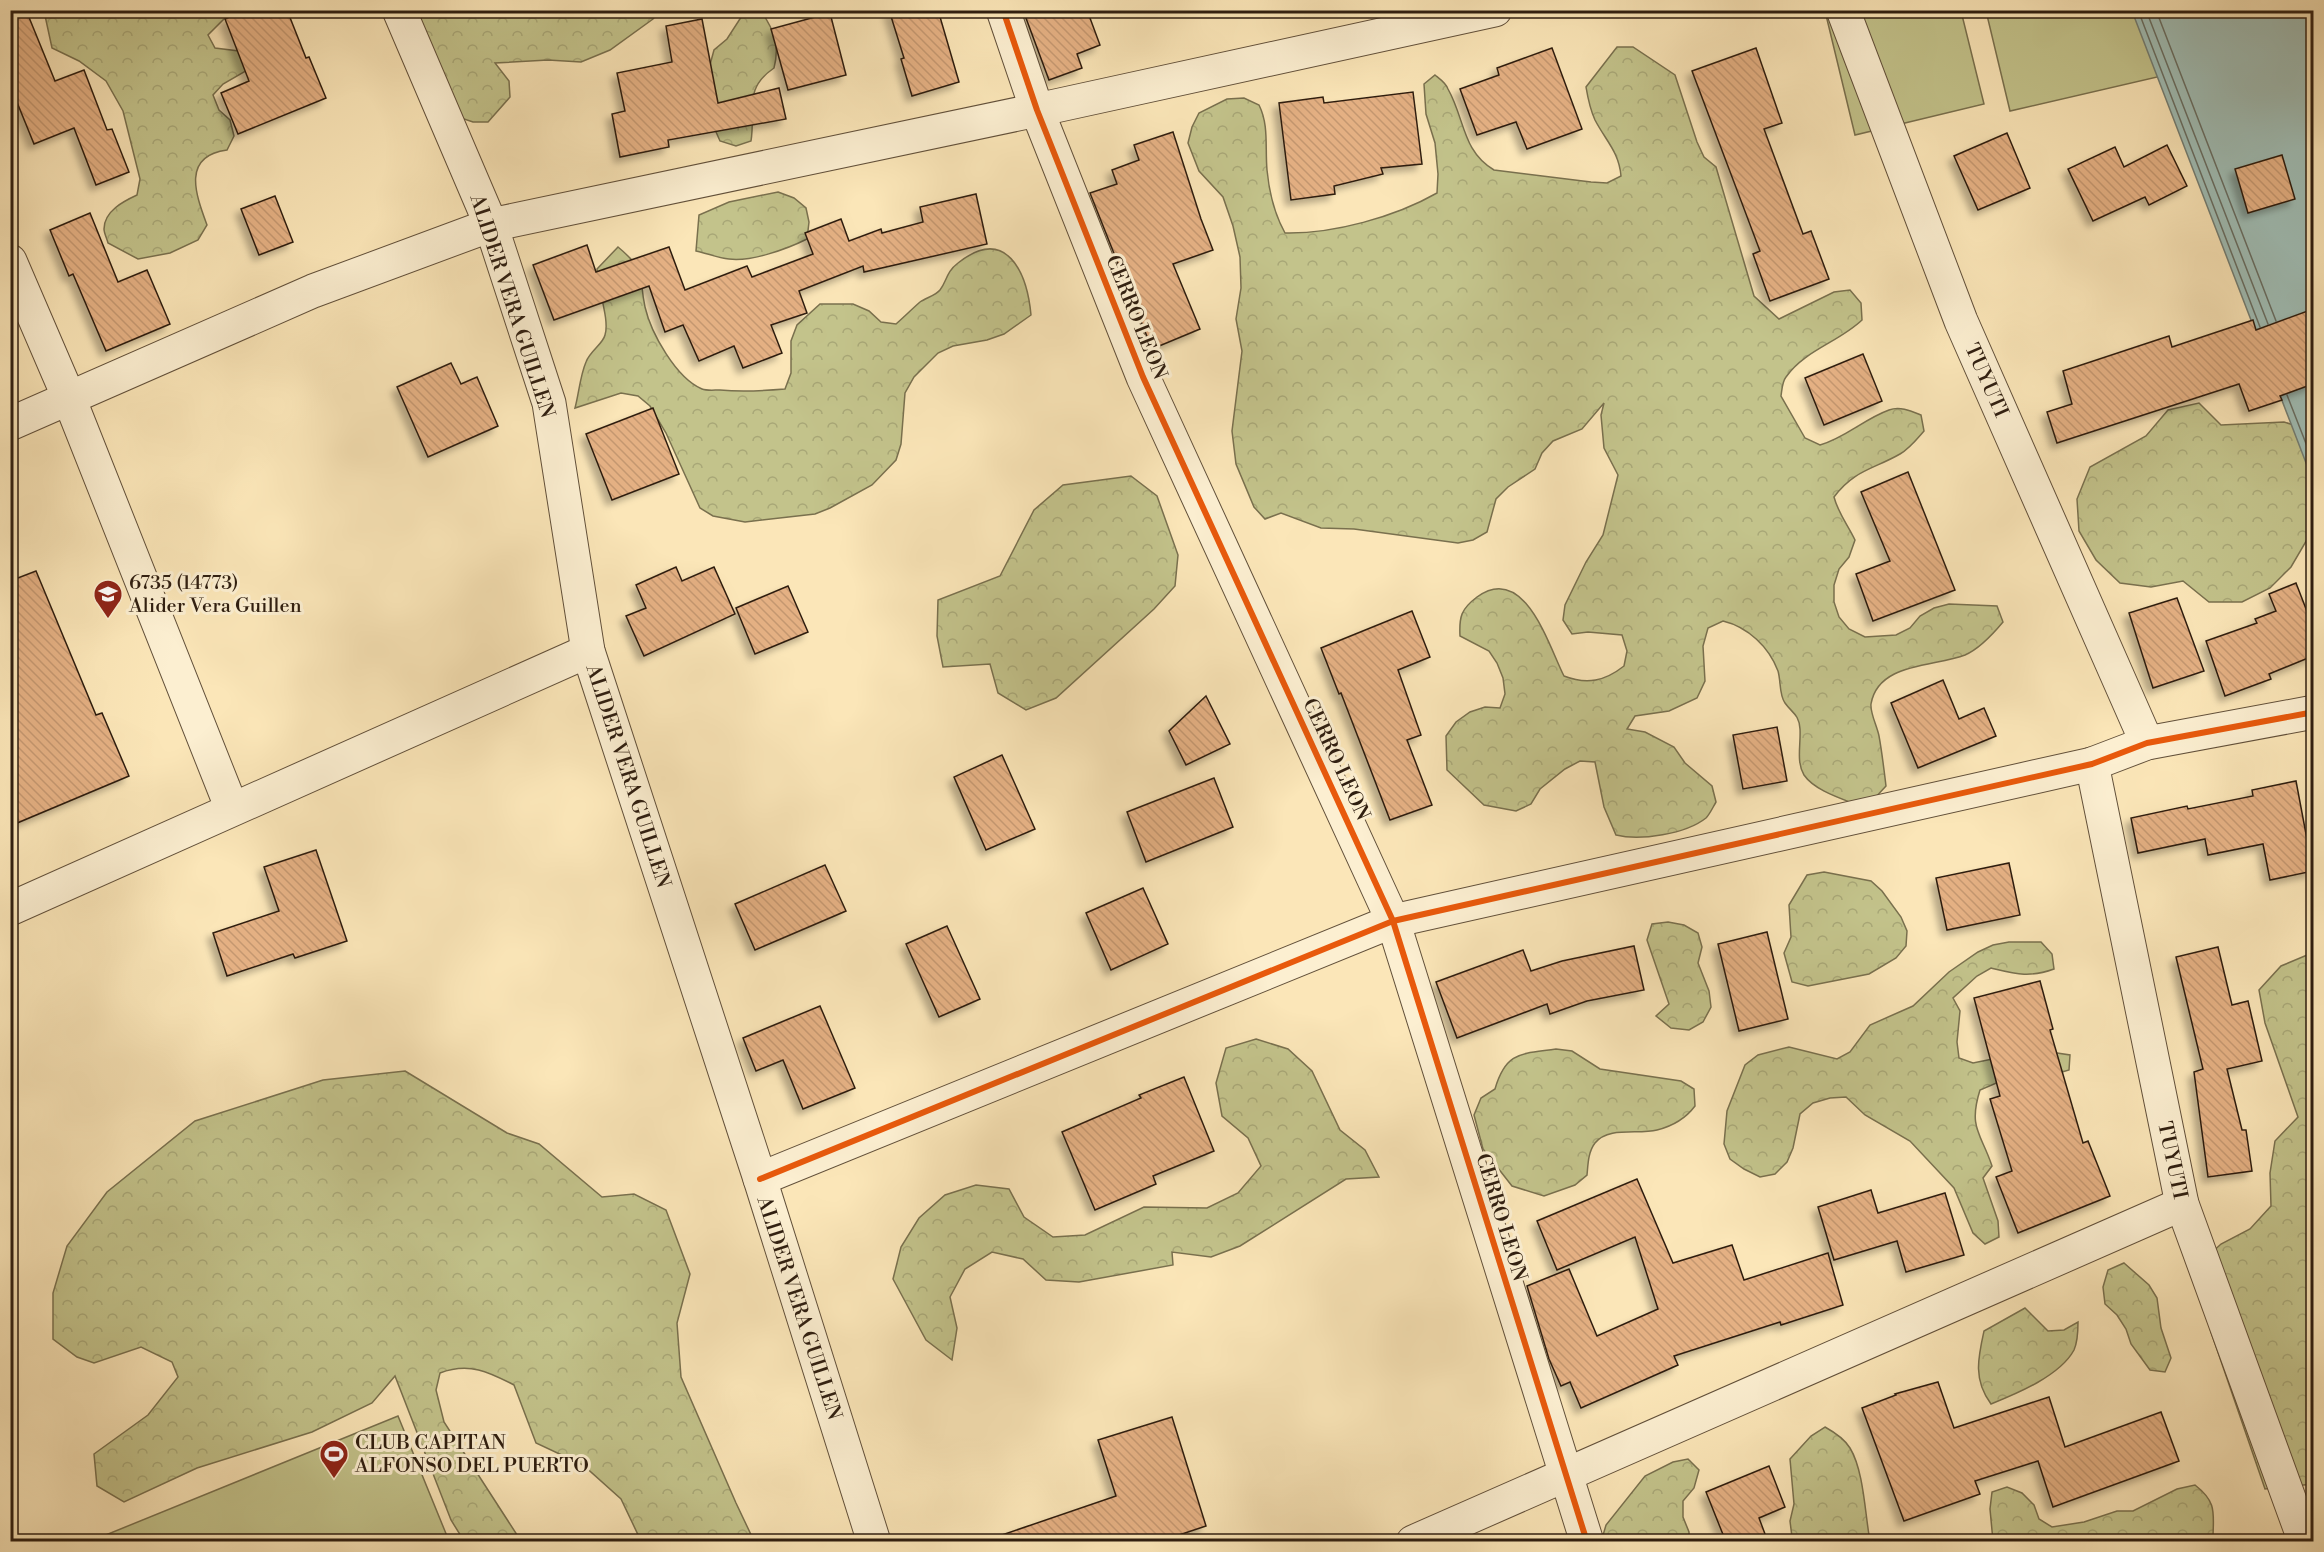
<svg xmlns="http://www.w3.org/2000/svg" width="2324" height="1552" font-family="'Libre Bodoni',serif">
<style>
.forest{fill:url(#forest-crowns);stroke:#79704e;stroke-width:1.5}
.park{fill:#c3c38b;stroke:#79704e;stroke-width:1.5}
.water{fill:#a0beb6;stroke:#737e74;stroke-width:1.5}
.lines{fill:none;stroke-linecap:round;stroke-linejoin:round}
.shore{stroke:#686e63;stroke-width:1.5}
.building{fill:url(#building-back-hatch);stroke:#2f1e10;stroke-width:1.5;filter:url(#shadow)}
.minor-casing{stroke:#62503a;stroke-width:35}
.minor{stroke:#fcefd1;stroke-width:33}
.cycleway-casing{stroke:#fcefd1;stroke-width:10}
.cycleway{stroke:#e8590c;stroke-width:6}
.labels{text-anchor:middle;stroke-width:6;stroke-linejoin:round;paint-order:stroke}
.street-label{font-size:20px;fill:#2f1e10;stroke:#fcefd1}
.poi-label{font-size:20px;fill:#2f1e10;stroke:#fcefd1;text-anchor:start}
</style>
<defs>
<pattern id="forest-crowns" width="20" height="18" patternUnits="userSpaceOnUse" patternTransform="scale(1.5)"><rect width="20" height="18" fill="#c3c38b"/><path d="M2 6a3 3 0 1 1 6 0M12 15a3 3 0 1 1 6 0" fill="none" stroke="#a8a777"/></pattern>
<pattern id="building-back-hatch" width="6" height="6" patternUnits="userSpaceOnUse" patternTransform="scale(1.5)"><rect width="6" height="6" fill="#e4b083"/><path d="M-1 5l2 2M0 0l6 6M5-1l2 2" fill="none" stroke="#c49770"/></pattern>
<filter id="shadow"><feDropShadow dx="-5.5" dy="5.5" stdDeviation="3" flood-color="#0004"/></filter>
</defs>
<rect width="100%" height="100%" fill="#fbe6b8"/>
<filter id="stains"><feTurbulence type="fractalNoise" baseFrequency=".00333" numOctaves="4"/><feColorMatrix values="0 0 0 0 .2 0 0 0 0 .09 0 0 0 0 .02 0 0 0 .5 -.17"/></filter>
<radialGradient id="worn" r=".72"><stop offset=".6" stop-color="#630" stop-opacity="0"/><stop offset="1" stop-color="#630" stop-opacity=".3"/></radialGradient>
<g class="forest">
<path d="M 224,10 L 230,13 L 208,35 L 215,48 L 247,52 L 251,68 L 223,84 L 213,95 L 219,110 L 230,120 L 234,136 L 227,150 C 181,156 196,195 207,225 L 198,240 L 170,253 L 138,259 L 108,243 C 107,239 104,233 104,229 C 104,211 124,201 137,195 L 140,179 L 123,111 L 106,81 L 79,61 L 52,48 L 44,11 Z"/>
<polygon points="402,10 660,11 653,19 610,50 581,62 548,60 495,63 509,81 510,97 488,122 473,122 458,117"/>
<path d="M 745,11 L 761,11 C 774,30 780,45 774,68 C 743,89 756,109 751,141 L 736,146 L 720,141 L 709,116 L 705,83 L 714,50 L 727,39 Z"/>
<path d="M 1617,47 L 1633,47 L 1675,75 L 1697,142 L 1704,157 L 1716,167 L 1754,296 L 1779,319 L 1834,292 L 1850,290 L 1861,303 L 1862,320 C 1839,342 1805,350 1786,377 C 1782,382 1782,390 1781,396 L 1805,438 L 1820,445 C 1845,438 1864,419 1889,410 C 1900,406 1911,411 1921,415 L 1924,431 C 1917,439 1909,449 1900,454 C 1874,469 1854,470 1834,497 C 1838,513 1848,525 1855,540 L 1849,557 L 1839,569 L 1834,585 L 1834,602 L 1839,617 L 1849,629 L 1865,637 L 1896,635 L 1910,628 L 1920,616 L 1934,608 L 1949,604 L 1997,606 L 2003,622 C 1993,634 1979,649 1965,655 C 1935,667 1878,662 1871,704 C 1870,713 1877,726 1879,736 C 1882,752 1884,770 1886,786 L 1874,799 L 1860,806 C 1843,799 1815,791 1804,775 C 1796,762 1801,744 1800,729 C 1799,714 1792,713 1785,703 C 1779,695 1781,681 1778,671 C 1769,647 1748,627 1723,621 L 1708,628 L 1703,646 L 1705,681 L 1697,698 L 1669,711 L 1635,716 L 1627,729 L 1645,732 L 1674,747 L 1685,763 L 1712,786 L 1716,802 C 1713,807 1710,814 1706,818 C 1686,834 1640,841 1616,835 L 1604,807 L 1595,762 L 1580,761 L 1565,769 L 1540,789 L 1531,804 L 1516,811 L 1484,805 L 1447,770 L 1446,736 L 1456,722 L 1470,712 L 1485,707 L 1500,708 L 1505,694 L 1503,678 L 1497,663 L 1489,651 L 1460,636 C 1459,617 1461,609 1477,597 C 1525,562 1549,647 1564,676 C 1587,685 1605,681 1624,666 L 1627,651 L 1622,635 L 1588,632 L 1572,634 L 1563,620 L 1565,605 L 1586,562 L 1603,535 L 1618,475 L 1604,448 L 1601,415 L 1604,403 L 1582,429 L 1553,441 L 1542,453 L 1535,469 L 1508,487 L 1496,499 L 1487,532 L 1473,540 L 1458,543 L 1354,529 L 1321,528 L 1281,513 L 1265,519 L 1254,507 L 1236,464 L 1232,431 L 1242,351 L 1236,319 L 1241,288 L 1240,257 L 1233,226 L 1223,197 L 1199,171 L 1188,143 L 1192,127 L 1199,113 L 1227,99 L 1244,98 L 1259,105 C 1269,125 1265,147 1267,170 C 1269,191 1275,215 1285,233 C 1333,234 1395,217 1437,193 L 1438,174 L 1435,143 L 1426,114 L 1424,84 L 1435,75 C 1440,79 1446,83 1448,89 C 1465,119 1462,151 1494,170 L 1591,182 L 1607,183 L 1621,176 C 1619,152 1606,141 1595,120 C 1590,109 1588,99 1586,87 Z"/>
<path d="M 778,192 L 794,198 L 806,208 L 809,222 L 807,239 C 787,249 751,262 729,259 C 718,258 706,253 696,251 L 699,215 L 729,202 Z"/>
<path d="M 618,247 C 648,272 638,275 645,307 C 651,333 676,378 702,389 C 707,391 714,390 720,390 C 744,392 761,391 785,389 L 791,373 L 791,341 L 797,325 L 820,304 L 853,304 L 869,311 L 881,322 L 896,324 C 904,317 912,309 920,302 C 926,298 936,295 940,290 C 947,281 946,272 958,263 C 1006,225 1027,272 1031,315 L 1004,334 L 987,340 L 953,346 L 938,353 L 914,377 L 905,393 L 901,444 L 896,460 L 872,485 L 830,508 L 815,514 L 745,522 L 713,516 L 700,508 L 666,433 L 650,406 L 638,396 L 621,393 L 575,408 C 579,393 580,376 586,362 C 590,351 603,344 605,335 C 610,319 597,288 597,269 Z"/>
<polygon points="2199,403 2221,425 2284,422 2313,431 2313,511 2308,538 2291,567 2270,588 2242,602 2209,602 2183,581 2151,587 2120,583 2096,560 2079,531 2077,499 2090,467 2146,436 2168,410"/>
<polygon points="1131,476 1157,496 1178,555 1175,586 1154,609 1056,698 1026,710 998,693 990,664 943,667 937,636 938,600 1000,576 1034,510 1063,485"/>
<polygon points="1824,872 1871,881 1882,891 1901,917 1907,931 1906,946 1896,958 1869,974 1808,986 1792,982 1784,953 1791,937 1789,905 1807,875"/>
<polygon points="1668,922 1684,925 1698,933 1702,947 1698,963 1709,991 1711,1007 1703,1022 1689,1030 1671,1028 1656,1016 1669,1004 1647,940 1652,924"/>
<path d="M 2009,942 L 2041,942 L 2052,954 L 2054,969 C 2029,978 2016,974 1991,968 L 1977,976 L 1953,998 L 1960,1011 L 1957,1042 L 1959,1058 L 1973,1063 L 2037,1050 L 2070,1055 L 2069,1070 L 2039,1079 L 2008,1078 L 1980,1090 C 1968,1128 1981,1133 1992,1166 L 1983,1178 L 1998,1221 L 1999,1237 L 1985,1244 L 1973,1233 L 1954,1188 L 1910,1141 L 1865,1115 L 1846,1097 L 1830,1098 L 1813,1103 L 1800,1114 L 1793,1148 L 1787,1162 L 1775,1174 L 1760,1177 L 1744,1169 L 1730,1159 L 1724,1144 L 1727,1111 L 1745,1065 L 1758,1055 L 1789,1047 L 1837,1059 L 1850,1052 L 1870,1025 L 1913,1006 L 1949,972 L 1978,952 L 1993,945 Z"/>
<polygon points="2313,946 2313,1484 2265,1489 2211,1332 2196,1267 2221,1244 2250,1229 2271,1206 2270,1173 2275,1141 2298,1117 2265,1023 2259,990 2281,966 2312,953"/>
<polygon points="1256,1039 1288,1049 1312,1071 1340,1130 1365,1150 1379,1177 1346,1179 1240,1246 1211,1257 1172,1252 1173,1265 1079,1282 1046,1280 1023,1259 992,1252 965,1269 950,1297 957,1328 952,1360 926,1340 893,1279 901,1247 919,1218 945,1195 976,1185 1009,1189 1024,1217 1053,1237 1085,1235 1144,1207 1207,1208 1238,1193 1261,1166 1248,1138 1222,1116 1216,1083 1226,1048"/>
<path d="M 1556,1049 L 1572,1051 L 1600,1069 L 1681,1081 L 1694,1089 L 1695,1106 C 1686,1118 1673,1126 1657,1130 C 1638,1135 1609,1126 1595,1143 C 1588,1152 1588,1165 1587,1175 L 1575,1185 L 1544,1196 L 1512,1186 L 1483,1149 L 1474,1115 L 1481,1098 L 1495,1089 C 1506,1051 1522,1054 1556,1049 Z"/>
<path d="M 405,1071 L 507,1133 L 539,1144 L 602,1197 L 634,1194 L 666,1210 L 690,1274 L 677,1323 L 681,1377 L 736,1503 L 754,1541 L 641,1541 L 621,1499 L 583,1465 L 536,1443 L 514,1385 C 489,1372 469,1362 440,1373 L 436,1390 L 444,1422 L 521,1541 L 464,1541 L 451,1520 L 395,1376 L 372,1403 L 312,1432 L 197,1468 L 124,1502 L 97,1486 L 94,1454 L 148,1415 L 178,1377 L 172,1362 L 141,1347 L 94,1363 L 77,1357 L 53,1339 L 53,1293 L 67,1246 L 107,1192 L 195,1121 L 323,1080 Z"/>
<polygon points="2124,1263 2149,1285 2157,1298 2161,1328 2171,1358 2165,1372 2150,1370 2131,1344 2126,1329 2117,1315 2105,1304 2103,1287 2108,1270"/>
<path d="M 2025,1308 L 2048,1331 L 2064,1330 L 2078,1322 C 2078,1331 2078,1341 2074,1350 C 2060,1376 2016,1394 1991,1404 C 1973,1380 1978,1358 1984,1331 Z"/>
<path d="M 1825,1427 C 1834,1432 1844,1438 1850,1448 C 1864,1471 1865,1515 1870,1541 L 1788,1541 L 1792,1537 L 1790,1521 L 1794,1504 L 1790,1459 L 1811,1436 Z"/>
<polygon points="1688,1459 1699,1470 1694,1488 1683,1501 1683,1517 1689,1532 1689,1541 1601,1542 1606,1525 1645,1476 1673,1462"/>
<path d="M 2195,1485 C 2218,1503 2213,1513 2213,1540 L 2209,1541 L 1993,1541 L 1990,1509 L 1992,1492 L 2007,1487 L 2022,1493 L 2034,1505 L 2039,1519 L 2052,1527 L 2084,1522 L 2117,1511 L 2133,1511 L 2177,1489 Z"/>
</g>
<g class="park">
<polygon points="1825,11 1961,11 1984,104 1855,135"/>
<polygon points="1986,11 2196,11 2209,65 2010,111"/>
<polygon points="398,1416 449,1541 91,1541"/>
</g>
<polygon class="water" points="2132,11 2313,11 2313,481"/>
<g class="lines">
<g class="shore">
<polyline points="2138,10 2260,327"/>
<polyline points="2146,10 2268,324"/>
<polyline points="2156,10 2276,321"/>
<polyline points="2287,395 2314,464"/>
</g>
</g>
<g class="building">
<polygon points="10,10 26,10 55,81 84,70 107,130 112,129 129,172 96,185 74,128 34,144 10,85"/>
<polygon points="245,10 287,10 306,58 309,57 326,98 238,134 221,93 249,81 225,19"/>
<polygon points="889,10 938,10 959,82 912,96 901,59 904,58"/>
<polygon points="1023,10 1087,10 1100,45 1077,54 1082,68 1049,80"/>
<polygon points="830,13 846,75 788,90 771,29"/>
<polygon points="702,19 718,103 779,88 786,119 668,140 669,147 620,157 612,114 625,111 617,73 672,62 666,26"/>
<polygon points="1552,48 1582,129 1527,149 1516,122 1477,135 1460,89 1499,75 1497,68"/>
<polygon points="1756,48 1782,123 1764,129 1803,234 1811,231 1829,279 1770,301 1753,254 1760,251 1692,71"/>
<polygon points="1413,92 1422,164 1381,168 1383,174 1334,186 1335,194 1291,200 1279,103 1323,97 1324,103"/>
<polygon points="1173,132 1201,219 1213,250 1173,264 1200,329 1152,349 1090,193 1117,184 1112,170 1139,160 1134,145"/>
<polygon points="2007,133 2030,188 1978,210 1954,156"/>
<polygon points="2167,145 2187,186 2149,205 2145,197 2093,221 2068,169 2115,147 2124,167"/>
<polygon points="2282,155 2295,199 2248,213 2235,169"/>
<polygon points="976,194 987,244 864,272 863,266 799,291 807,313 771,325 782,353 743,368 734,346 699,361 683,325 665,332 649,286 554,320 533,265 587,245 596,272 669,247 685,290 747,266 752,277 813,254 805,233 841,219 849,241 881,229 882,233 923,222 920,207"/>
<polygon points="275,196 293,242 259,255 241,209"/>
<polygon points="90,213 118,282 147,270 170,324 106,351 73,274 69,276 50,230"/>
<polygon points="2313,309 2313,384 2280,396 2282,400 2249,411 2239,384 2057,443 2047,412 2072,404 2063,371 2169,336 2172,347 2253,320 2256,330"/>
<polygon points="1863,354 1882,401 1824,425 1805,378"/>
<polygon points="451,363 461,384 477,377 498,426 428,457 397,387"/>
<polygon points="653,408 679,474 612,500 586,434"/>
<polygon points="1908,472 1955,590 1873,621 1856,574 1890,561 1861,492"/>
<polygon points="676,567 682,581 714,567 735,614 644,656 626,616 646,608 636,585"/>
<polygon points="36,571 96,715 102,713 129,776 10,826 10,581"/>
<polygon points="2296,583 2313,627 2313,656 2269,674 2271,679 2225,696 2206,641 2257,623 2255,619 2276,611 2269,594"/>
<polygon points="788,586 808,632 755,654 736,608"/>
<polygon points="2177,598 2204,671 2153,688 2129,613"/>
<polygon points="1412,611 1430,657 1398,670 1421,735 1407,740 1432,805 1390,820 1341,693 1339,694 1321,648"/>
<polygon points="1943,680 1959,719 1984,708 1996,736 1918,768 1891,703"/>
<polygon points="1206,696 1230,744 1186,765 1169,731"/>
<polygon points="1777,727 1787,781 1743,789 1733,735"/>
<polygon points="1002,755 1035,829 986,850 954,777"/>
<polygon points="1214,778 1233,827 1146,862 1127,812"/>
<polygon points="2296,781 2313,871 2270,880 2263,844 2208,855 2205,839 2138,853 2131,818 2187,806 2188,809 2253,796 2252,790"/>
<polygon points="316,850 347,941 295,958 293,954 227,976 213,933 279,911 264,867"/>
<polygon points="2009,863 2020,915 1947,930 1936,878"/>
<polygon points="825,865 846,911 755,950 735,904"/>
<polygon points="1143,888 1168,944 1111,970 1086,913"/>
<polygon points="947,926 980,999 939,1017 906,944"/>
<polygon points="1767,932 1788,1019 1739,1031 1718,944"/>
<polygon points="1634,946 1644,990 1587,1001 1550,1014 1547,1004 1457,1038 1436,982 1523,950 1531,971 1562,961"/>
<polygon points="2218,947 2232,1005 2248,1001 2262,1061 2227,1069 2242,1130 2246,1130 2252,1171 2208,1177 2194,1072 2203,1069 2176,957"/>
<polygon points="2040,981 2053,1029 2050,1030 2083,1143 2088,1141 2110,1196 2018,1233 1996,1177 2012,1171 1990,1099 2000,1096 1974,998"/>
<polygon points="820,1006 855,1088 803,1109 783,1060 756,1071 743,1038"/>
<polygon points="1184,1077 1214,1151 1153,1176 1156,1184 1095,1210 1062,1132 1141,1098 1139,1095"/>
<polygon points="1637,1179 1673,1263 1732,1245 1744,1280 1828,1253 1843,1305 1781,1325 1780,1322 1674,1356 1678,1365 1581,1408 1570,1382 1561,1386 1549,1359 1527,1286 1569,1269 1597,1336 1658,1309 1635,1237 1557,1270 1537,1221"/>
<polygon points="1871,1190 1878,1213 1945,1193 1964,1255 1906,1272 1897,1241 1834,1260 1818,1207"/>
<polygon points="1938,1382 1954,1428 2049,1397 2065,1447 2161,1412 2179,1461 2053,1507 2038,1461 1975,1481 1980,1494 1904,1521 1862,1408 1896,1395 1895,1394"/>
<polygon points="1172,1417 1206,1526 1158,1542 1000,1542 999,1536 1116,1496 1098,1440"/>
<polygon points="1769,1466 1785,1507 1759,1518 1768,1542 1726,1542 1706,1492"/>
</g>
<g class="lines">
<g class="minor-casing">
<g id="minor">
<polyline points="399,10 491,225 549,403 588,651 760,1179 874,1542"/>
<polyline points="1003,10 1037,110 1143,377 1393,921 1587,1542"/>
<polyline points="1843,10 1961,321 2147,743"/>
<polyline points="10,261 69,398 232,809"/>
<polyline points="10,424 313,291 491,225 1037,110 1495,10"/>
<polyline points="2092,764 2182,1204 2305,1542"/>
<polyline points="10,909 588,651"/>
<polyline points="760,1179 1393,921 2092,764 2147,743 2314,712"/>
<polyline points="1413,1542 2182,1204"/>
</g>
</g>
<use href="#minor" class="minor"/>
<g class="cycleway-casing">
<g id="cycleway">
<polyline points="1003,10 1037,110 1143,377 1393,921 1587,1542"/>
<polyline points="760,1179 1393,921 2092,764 2147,743 2314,712"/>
</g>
</g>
<use href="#cycleway" class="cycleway"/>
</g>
<defs>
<g id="school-pin" transform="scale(1.5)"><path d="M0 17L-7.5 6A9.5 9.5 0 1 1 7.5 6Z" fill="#8f2418" stroke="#fcefd1"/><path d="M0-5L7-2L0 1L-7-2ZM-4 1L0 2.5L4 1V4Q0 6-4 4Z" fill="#fff"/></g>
<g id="stadium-pin" transform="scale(1.5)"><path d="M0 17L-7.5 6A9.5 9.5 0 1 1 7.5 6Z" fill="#8f2418" stroke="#fcefd1"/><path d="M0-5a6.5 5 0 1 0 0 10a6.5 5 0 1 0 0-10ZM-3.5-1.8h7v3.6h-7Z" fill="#fff"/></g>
</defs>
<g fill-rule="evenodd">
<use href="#school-pin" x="108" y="594"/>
<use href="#stadium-pin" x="334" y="1454"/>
</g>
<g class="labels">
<g class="street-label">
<text transform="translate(513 306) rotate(72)" y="7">ALIDER VERA GUILLEN</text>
<text transform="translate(1137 317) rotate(68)" y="7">CERRO LEON</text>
<text transform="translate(1987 380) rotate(66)" y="7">TUYUTI</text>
<text transform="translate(1337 759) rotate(65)" y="7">CERRO LEON</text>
<text transform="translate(629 776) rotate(72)" y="7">ALIDER VERA GUILLEN</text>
<text transform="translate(2173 1160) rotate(78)" y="7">TUYUTI</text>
<text transform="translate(1502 1217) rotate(73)" y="7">CERRO LEON</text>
<text transform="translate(800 1308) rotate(72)" y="7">ALIDER VERA GUILLEN</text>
</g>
<g class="poi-label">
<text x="129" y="589">6735 (14773)<tspan x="129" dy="23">Alider Vera Guillen</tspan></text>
<text x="355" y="1449">CLUB CAPITAN<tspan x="355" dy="23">ALFONSO DEL PUERTO</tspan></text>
</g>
</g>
<rect width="2324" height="1552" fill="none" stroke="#fbe6b8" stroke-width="36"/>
<rect x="12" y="12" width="2300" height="1528" fill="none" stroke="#2f1e10" stroke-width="3"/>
<rect x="18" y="18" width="2288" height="1516" fill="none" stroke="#2f1e10" stroke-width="1.5"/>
<rect width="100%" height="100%" filter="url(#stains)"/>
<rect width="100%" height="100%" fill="url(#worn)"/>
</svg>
